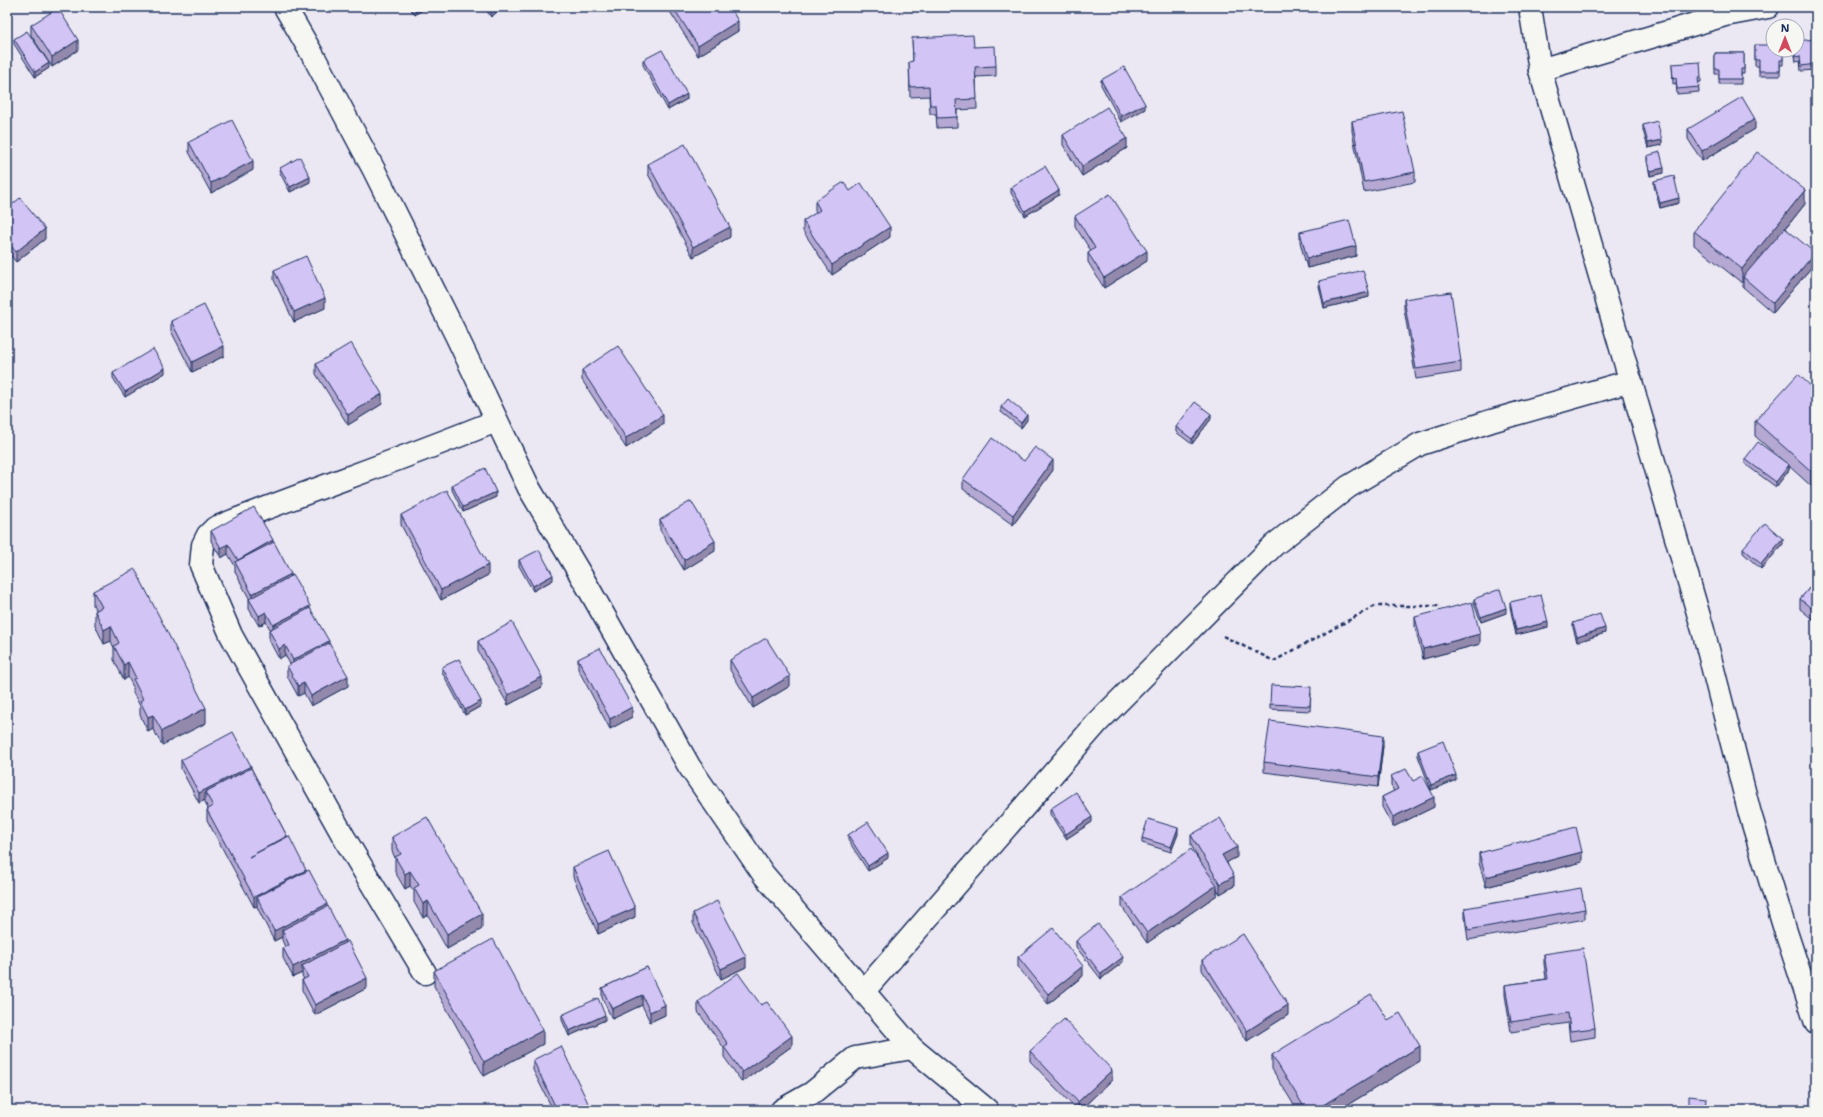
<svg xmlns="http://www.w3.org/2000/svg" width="1823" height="1117" font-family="'Shantell Sans',sans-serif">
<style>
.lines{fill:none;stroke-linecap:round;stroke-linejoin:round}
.minor-casing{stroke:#1b2f5e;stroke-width:25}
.path{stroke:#1b2f5e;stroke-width:2.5;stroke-dasharray:4 3;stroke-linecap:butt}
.minor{stroke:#f6f6f2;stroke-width:22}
.wall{fill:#b5a9d3;stroke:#1b2f5e}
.shaded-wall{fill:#9389ac;stroke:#1b2f5e}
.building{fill:#d2c4f5;stroke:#1b2f5e}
</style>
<rect width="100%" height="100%" fill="#ebe7f3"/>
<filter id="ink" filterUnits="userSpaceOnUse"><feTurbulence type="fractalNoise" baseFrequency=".025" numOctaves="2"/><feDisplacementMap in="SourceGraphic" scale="8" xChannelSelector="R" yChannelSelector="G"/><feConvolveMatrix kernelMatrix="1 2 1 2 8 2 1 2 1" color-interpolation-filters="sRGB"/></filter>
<g filter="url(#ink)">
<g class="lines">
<g class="minor-casing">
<g id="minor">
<polyline points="285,7 315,59 374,170 457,337 529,488 589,589 689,766 764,875 912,1048 987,1110"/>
<polyline points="1530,7 1540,70 1703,630 1750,814 1784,926 1816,1023"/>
<polyline points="1540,70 1725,15 1768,7"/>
<path d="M 425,973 L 345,839 L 231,635 L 201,565 L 203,545 L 208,535 L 215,528 C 308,491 403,459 496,421"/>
<polyline points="863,992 1097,723 1274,545 1348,487 1420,444 1491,421 1631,381"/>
<polyline points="782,1110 812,1093 855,1058 912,1048"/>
</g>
</g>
<polyline class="path" points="1223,636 1274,661 1375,606 1441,606"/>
<use href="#minor" class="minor"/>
</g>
<g class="wall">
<polygon points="409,7 426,7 415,15"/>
<polygon points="484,7 503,7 491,17"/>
<polygon points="669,7 730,7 738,31 698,56 669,10"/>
<polygon points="31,25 78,50 52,67 31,35"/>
<polygon points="912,38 974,47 996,66 996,76 976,77 977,109 957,110 957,127 937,128 936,114 930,114 929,96 910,97 909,62 913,62"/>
<polygon points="14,39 49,68 35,77 14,44"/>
<polygon points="1816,39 1816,70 1801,71 1800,61 1796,62 1794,50 1797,50"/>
<polygon points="1755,45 1783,50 1783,65 1780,65 1780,76 1759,76 1759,66 1755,66"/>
<polygon points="1715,53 1744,53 1744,74 1741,74 1741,84 1719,84 1719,74 1715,74"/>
<polygon points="643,60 687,99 668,110 643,65"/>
<polygon points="1672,64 1701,77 1701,82 1698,82 1699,92 1677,94 1676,83 1673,84"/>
<polygon points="1101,80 1145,109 1121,122 1101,85"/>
<polygon points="1352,121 1415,172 1415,182 1364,192 1352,131"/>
<polygon points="1643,125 1662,145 1648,148 1643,130"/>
<polygon points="1688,129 1755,129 1702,161 1688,139"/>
<polygon points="1063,135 1127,148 1082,176 1063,145"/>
<polygon points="189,142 253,170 211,193 189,152"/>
<polygon points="1647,156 1664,173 1650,176 1647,161"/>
<polygon points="648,164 730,237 693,257 648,174"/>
<polygon points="280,168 310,182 290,192 280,173"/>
<polygon points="1654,181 1679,203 1660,208 1654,186"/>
<polygon points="1011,187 1059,195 1025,216 1011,193"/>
<polygon points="850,191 890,237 832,275 803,231 803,221 816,213 815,211 815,201"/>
<polygon points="1805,204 1786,228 1815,263 1773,313 1743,287 1743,282 1742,283 1694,245 1694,231"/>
<polygon points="7,209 45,239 16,262 7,251"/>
<polygon points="1075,216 1147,261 1104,288 1088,262 1088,253 1091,251 1075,226"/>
<polygon points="1300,232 1356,256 1307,268 1300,242"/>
<polygon points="274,270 325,308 294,322 274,280"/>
<polygon points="1319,281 1369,297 1324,308 1319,286"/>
<polygon points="1404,299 1461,362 1461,372 1416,379 1404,309"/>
<polygon points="171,321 224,356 192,372 171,331"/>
<polygon points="316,364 382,404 348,425 316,374"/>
<polygon points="582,370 663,424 626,448 582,380"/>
<polygon points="113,373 165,373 125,397 113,378"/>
<polygon points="1816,391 1816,480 1811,486 1789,466 1789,470 1776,487 1745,464 1745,459 1783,461 1755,436 1755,421"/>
<polygon points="1001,407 1027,420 1021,428 1001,412"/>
<polygon points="1211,419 1192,444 1176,432 1176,427"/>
<polygon points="1024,461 1053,470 1013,525 963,489 963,479"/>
<polygon points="452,485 496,497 463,512 452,490"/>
<polygon points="401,515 488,575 441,600 401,525"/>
<polygon points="660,520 715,551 684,570 660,530"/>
<polygon points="211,531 273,542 329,644 348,686 311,706 304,693 298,696 287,676 287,666 290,664 285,655 279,659 269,640 269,630 270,629 266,622 259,626 249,609 249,598 235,572 235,566 228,554 221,558 211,541"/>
<polygon points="1783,544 1761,569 1743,553 1743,548"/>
<polygon points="519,560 553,580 533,591 519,566"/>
<polygon points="1816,580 1816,622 1800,609 1800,599"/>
<polygon points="93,591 206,723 162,745 153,729 148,732 140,715 140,706 133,693 133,687 128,677 124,680 114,660 114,648 111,641 104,644 95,625 95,611 96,610 93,605"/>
<polygon points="1474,599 1506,613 1481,622 1474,604"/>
<polygon points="1510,602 1548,627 1516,635 1510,607"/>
<polygon points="1415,617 1480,644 1423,659 1415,627"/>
<polygon points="1573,623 1605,633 1577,642 1573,628"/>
<polygon points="478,641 542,687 508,705 478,651"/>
<polygon points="578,659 632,717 610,729 578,669"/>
<polygon points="730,660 790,686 753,708 730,670"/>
<polygon points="442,667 481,706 465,715 442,672"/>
<polygon points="1311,693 1310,711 1270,709 1270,704"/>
<polygon points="1383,746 1378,787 1264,772 1264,762"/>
<polygon points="1418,751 1456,780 1431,790 1418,756"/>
<polygon points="181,760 251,768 306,872 327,907 345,943 367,988 315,1015 302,990 302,980 304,979 302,976 302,973 293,977 283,958 283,948 285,947 282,940 282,937 274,941 257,907 257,906 254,907 207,820 207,810 208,809 205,802 205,800 199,803 181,769"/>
<polygon points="1391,776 1413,781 1434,807 1393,827 1382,807 1382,797 1394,791 1391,786"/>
<polygon points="1050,809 1092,822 1066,839 1050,814"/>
<polygon points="1178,834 1171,852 1142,843 1142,838"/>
<polygon points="848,835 888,858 868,871 848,840"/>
<polygon points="1191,835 1237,857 1227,862 1234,886 1220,894 1217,889 1217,895 1147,943 1122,907 1122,897 1203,867 1191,845"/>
<polygon points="392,837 482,929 447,949 428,915 423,918 414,902 414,891 410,886 405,889 395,872 395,858 392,851"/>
<polygon points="1479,853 1582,862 1486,887 1479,863"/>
<polygon points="573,867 635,917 598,934 573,877"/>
<polygon points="1465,908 1585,909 1585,919 1468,940 1465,918"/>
<polygon points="693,913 746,967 721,979 693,923"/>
<polygon points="1076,941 1123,962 1101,979 1076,947"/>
<polygon points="1544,954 1595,1028 1595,1037 1570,1041 1568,1023 1511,1032 1505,995 1505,985 1546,979 1544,964"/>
<polygon points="1018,957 1083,976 1048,1004 1018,967"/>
<polygon points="1202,960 1288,1015 1247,1041 1202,970"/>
<polygon points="647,967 665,1015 650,1022 642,1005 612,1019 602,998 602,988"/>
<polygon points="434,971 543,1044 484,1076 434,986"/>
<polygon points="698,1002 761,1005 792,1046 742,1082 724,1057 724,1048 698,1012"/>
<polygon points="562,1015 605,1020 569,1036 562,1020"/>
<polygon points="1388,1020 1420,1061 1339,1110 1297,1110 1272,1069 1272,1055"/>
<polygon points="1030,1051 1112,1080 1080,1110 1077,1110 1030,1061"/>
<polygon points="533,1060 589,1110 553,1110 533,1070"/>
</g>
<g class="shaded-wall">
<polygon points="415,7 426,7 415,15"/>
<polygon points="491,7 503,7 491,17"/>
<polygon points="738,21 738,31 698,56 698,46"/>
<polygon points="78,40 78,50 52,67 52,57"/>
<polygon points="49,63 49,68 35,77 35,72"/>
<polygon points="687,94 687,99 668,110 668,105"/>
<polygon points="1145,104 1145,109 1121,122 1121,116"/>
<polygon points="1755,119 1755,129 1702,161 1702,151"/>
<polygon points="1127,138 1127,148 1082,176 1082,166"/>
<polygon points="1662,140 1662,145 1648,148 1648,143"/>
<polygon points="253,161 253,170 211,193 211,183"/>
<polygon points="1664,168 1664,173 1650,176 1650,171"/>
<polygon points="310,177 310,182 290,192 290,187"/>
<polygon points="1059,190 1059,195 1025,216 1025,211"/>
<polygon points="1805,190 1805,204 1745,279 1743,277 1743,282 1742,283 1742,269"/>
<polygon points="1679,198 1679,203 1660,208 1660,203"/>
<polygon points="730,227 730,237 693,257 693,247"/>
<polygon points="890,227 890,237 832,275 832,265"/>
<polygon points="45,229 45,239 16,262 16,252"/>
<polygon points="1356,246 1356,256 1307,268 1307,258"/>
<polygon points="1147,251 1147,261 1104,288 1104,278"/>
<polygon points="1815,253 1815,263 1773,313 1773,303"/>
<polygon points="1369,292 1369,297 1324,308 1324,303"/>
<polygon points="325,298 325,308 294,322 294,312"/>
<polygon points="224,346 224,356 192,372 192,362"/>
<polygon points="165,368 165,373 125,397 125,392"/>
<polygon points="382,394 382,404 348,425 348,415"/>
<polygon points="1211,414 1211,419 1192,444 1192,439"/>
<polygon points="663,415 663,424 626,448 626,438"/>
<polygon points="1027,415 1027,420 1021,428 1021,423"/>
<polygon points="1053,460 1053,470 1013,525 1013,515"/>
<polygon points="1789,465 1789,470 1776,487 1776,482"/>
<polygon points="1816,466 1816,480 1811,486 1811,471"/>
<polygon points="496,492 496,497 463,512 463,507"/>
<polygon points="1783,539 1783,544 1761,569 1761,564"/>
<polygon points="273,540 273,550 238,566 238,560"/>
<polygon points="715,541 715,551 684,570 684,560"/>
<polygon points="228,544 228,554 221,558 221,548"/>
<polygon points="488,565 488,575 441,600 441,590"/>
<polygon points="291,574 291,584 252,604 252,594"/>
<polygon points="553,575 553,580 533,591 533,586"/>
<polygon points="310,606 310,616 273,635 273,625"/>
<polygon points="1506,608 1506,613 1481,622 1481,617"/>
<polygon points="266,612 266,622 259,626 259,616"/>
<polygon points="1548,622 1548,627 1516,635 1516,630"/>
<polygon points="111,626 111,641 104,644 104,630"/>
<polygon points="1605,628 1605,633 1577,642 1577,637"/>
<polygon points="1480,634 1480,644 1423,659 1423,649"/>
<polygon points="329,641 329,651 293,670 293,660"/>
<polygon points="285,645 285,655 279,659 279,649"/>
<polygon points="128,662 128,677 124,680 124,665"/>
<polygon points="348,676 348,686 311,706 311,696"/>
<polygon points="790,676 790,686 753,708 753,698"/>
<polygon points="542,677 542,687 508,705 508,695"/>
<polygon points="304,683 304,693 298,696 298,686"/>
<polygon points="481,701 481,706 465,715 465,710"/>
<polygon points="632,707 632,717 610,729 610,719"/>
<polygon points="206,708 206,723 162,745 162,731"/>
<polygon points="153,715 153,729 148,732 148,717"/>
<polygon points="1383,736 1383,746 1378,787 1378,777"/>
<polygon points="251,766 251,776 205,792 205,800 199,803 199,793"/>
<polygon points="1456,775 1456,780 1431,790 1431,785"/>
<polygon points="1434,797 1434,807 1393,827 1393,817"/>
<polygon points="1092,817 1092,822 1066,839 1066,834"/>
<polygon points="1178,828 1178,834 1171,852 1171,847"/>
<polygon points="1237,847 1237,857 1222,865 1222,855"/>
<polygon points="1582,852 1582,862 1486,887 1486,877"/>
<polygon points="888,853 888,858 868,871 868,866"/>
<polygon points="306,870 306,880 257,897 257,906 254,907 254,897"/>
<polygon points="410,871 410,886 405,889 405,874"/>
<polygon points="1234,876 1234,886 1220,894 1220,884"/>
<polygon points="1217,885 1217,895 1147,943 1147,933"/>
<polygon points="428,901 428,915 423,918 423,904"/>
<polygon points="327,904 327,914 282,930 282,937 274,941 274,931"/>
<polygon points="635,908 635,917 598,934 598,924"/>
<polygon points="482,914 482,929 447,949 447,934"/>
<polygon points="345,940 345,950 302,966 302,973 293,977 293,967"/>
<polygon points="746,957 746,967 721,979 721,969"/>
<polygon points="1123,957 1123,962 1101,979 1101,974"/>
<polygon points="1083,966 1083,976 1048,1004 1048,994"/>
<polygon points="367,978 367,988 315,1015 315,1005"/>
<polygon points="642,995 642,1005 612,1019 612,1009"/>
<polygon points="665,1005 665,1015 650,1022 650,1012"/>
<polygon points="1288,1005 1288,1015 1247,1041 1247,1031"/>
<polygon points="605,1015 605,1020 569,1036 569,1031"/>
<polygon points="543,1030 543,1044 484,1076 484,1062"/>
<polygon points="792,1036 792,1046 742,1082 742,1072"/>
<polygon points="1420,1046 1420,1061 1339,1110 1315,1110"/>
<polygon points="1112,1070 1112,1080 1080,1110 1078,1110 1078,1102"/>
<polygon points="589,1105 589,1110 579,1110"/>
</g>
<g class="building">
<polygon points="673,7 730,7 738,21 698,46"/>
<polygon points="58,8 78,40 52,57 31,25"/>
<polygon points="27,31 49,63 35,72 14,39"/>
<polygon points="973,35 974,47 995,46 996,66 975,67 977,99 956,100 957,117 937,118 936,105 930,105 929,86 910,87 909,62 913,61 912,38"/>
<polygon points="1816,39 1816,64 1801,66 1800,56 1796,57 1795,50 1797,50 1797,41"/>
<polygon points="1755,45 1773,45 1773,50 1783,50 1783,60 1780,60 1780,71 1759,71 1759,60 1755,60"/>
<polygon points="662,50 687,94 668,105 643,60"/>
<polygon points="1715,53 1744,53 1744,69 1741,69 1741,79 1719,79 1719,69 1715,69"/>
<polygon points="1700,62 1701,77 1698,77 1699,87 1677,89 1676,78 1673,79 1672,64"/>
<polygon points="1124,67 1145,104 1121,116 1101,80"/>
<polygon points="1742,97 1755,119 1702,151 1688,129"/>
<polygon points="1107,107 1127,138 1082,166 1063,135"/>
<polygon points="1402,111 1415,172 1364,182 1352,121"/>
<polygon points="232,120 253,161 211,183 189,142"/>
<polygon points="1657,121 1662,140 1648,143 1643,125"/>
<polygon points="685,144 730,227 693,247 648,164"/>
<polygon points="1660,152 1664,168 1650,171 1647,156"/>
<polygon points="1757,152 1805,190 1742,269 1694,231"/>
<polygon points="300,157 310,177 290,187 280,168"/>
<polygon points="1045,166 1059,190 1025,211 1011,187"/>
<polygon points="1674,176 1679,198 1660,203 1654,181"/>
<polygon points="844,182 850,191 861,183 890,227 832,265 803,221 820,210 815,201"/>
<polygon points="1110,194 1147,251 1104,278 1088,253 1095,248 1075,216"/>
<polygon points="20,198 45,229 16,252 7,241 7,209"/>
<polygon points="1349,220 1356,246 1307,258 1300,232"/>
<polygon points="1785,228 1815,253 1773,303 1743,277"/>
<polygon points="306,256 325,298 294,312 274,270"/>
<polygon points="1363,270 1369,292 1324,303 1319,281"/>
<polygon points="1451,292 1461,362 1416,369 1404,299"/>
<polygon points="204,305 224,346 192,362 171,321"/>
<polygon points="351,343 382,394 348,415 316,364"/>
<polygon points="618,346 663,415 626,438 582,370"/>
<polygon points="153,349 165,368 125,392 113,373"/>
<polygon points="1798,374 1816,391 1816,466 1811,471 1755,421"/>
<polygon points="1008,399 1027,415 1021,423 1001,407"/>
<polygon points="1195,402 1211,414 1192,439 1176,427"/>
<polygon points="992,438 1024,461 1035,447 1053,460 1013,515 963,479"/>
<polygon points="1758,442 1789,465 1776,482 1745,459"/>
<polygon points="485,468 496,492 463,507 452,485"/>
<polygon points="447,490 488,565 441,590 401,515"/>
<polygon points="691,501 715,541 684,560 660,520"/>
<polygon points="254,507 273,540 238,560 228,544 221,548 211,531"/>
<polygon points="1765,523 1783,539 1761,564 1743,548"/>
<polygon points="274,542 291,574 252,594 235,562"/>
<polygon points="539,550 553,575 533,586 519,560"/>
<polygon points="135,569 206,708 162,731 153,715 148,717 140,701 143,699 133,679 136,678 128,662 124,665 114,646 119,643 111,626 104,630 95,611 102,607 93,591"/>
<polygon points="293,575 310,606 273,625 266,612 259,616 249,599"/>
<polygon points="1816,580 1816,612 1800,599"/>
<polygon points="1500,589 1506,608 1481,617 1474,599"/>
<polygon points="1541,595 1548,622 1516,630 1510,602"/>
<polygon points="1472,602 1480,634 1423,649 1415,617"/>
<polygon points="310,608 329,641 293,660 285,645 279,649 269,630"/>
<polygon points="1600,614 1605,628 1577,637 1573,623"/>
<polygon points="512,622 542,677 508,695 478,641"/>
<polygon points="766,638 790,676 753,698 730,660"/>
<polygon points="329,643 348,676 311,696 304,683 298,686 287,666"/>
<polygon points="600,648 632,707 610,719 578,659"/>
<polygon points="459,659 481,701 465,710 442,667"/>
<polygon points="1271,685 1311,687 1310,706 1270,704"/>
<polygon points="1270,721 1383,736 1378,777 1264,762"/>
<polygon points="233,732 251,766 199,793 181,760"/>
<polygon points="1443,741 1456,775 1431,785 1418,751"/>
<polygon points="251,768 287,836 249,857 289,836 306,870 254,897 207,810 213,806 205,792"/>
<polygon points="1406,769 1413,781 1423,776 1434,797 1393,817 1382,797 1398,789 1391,776"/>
<polygon points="1076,792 1092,817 1066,834 1050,809"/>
<polygon points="427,817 482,914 447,934 428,901 423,904 414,888 419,885 410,871 405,874 395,857 401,854 392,837"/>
<polygon points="1220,818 1237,847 1222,855 1234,876 1220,884 1191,835"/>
<polygon points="1148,819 1178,828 1171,847 1142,838"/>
<polygon points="868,822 888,853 868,866 848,835"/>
<polygon points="1576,827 1582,852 1486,877 1479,853"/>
<polygon points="1191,849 1217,885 1147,933 1122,897"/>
<polygon points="609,851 635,908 598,924 573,867"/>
<polygon points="309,870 327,904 274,931 257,897"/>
<polygon points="1581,888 1585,909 1468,930 1465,908"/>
<polygon points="717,901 746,957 721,969 693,913"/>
<polygon points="328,906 345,940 293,967 283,948 289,945 282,930"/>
<polygon points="1098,924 1123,957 1101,974 1076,941"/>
<polygon points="1053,928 1083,966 1048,994 1018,957"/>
<polygon points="1243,934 1288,1005 1247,1031 1202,960"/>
<polygon points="493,939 543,1030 484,1062 434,971"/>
<polygon points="348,941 367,978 315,1005 302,980 308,977 302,966"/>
<polygon points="1583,948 1595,1028 1570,1031 1568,1013 1511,1022 1505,985 1548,979 1544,954"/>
<polygon points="647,967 665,1005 650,1012 642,995 612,1009 602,988"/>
<polygon points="738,973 761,1005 767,1002 792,1036 742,1072 724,1047 728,1044 698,1002"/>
<polygon points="1371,994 1388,1020 1400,1013 1420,1046 1315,1110 1306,1110 1272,1055"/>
<polygon points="598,998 605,1015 569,1031 562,1015"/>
<polygon points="1064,1019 1112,1070 1078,1102 1030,1051"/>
<polygon points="561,1046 589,1105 579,1110 557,1110 533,1060"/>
<polygon points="1689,1096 1706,1098 1705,1110 1689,1110"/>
<polygon points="1629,1107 1631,1110 1625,1110"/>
</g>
</g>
<rect width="1823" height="1117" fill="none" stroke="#f6f6f2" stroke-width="24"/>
<rect x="12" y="12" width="1799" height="1093" fill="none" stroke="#1b2f5e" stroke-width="1.5" filter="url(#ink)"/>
<g transform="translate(1785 38)"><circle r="19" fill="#f6f6f2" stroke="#9ea6b7"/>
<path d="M0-3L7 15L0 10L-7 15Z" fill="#d1495b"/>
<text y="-6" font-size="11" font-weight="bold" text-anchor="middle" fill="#1b2f5e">N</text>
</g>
</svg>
